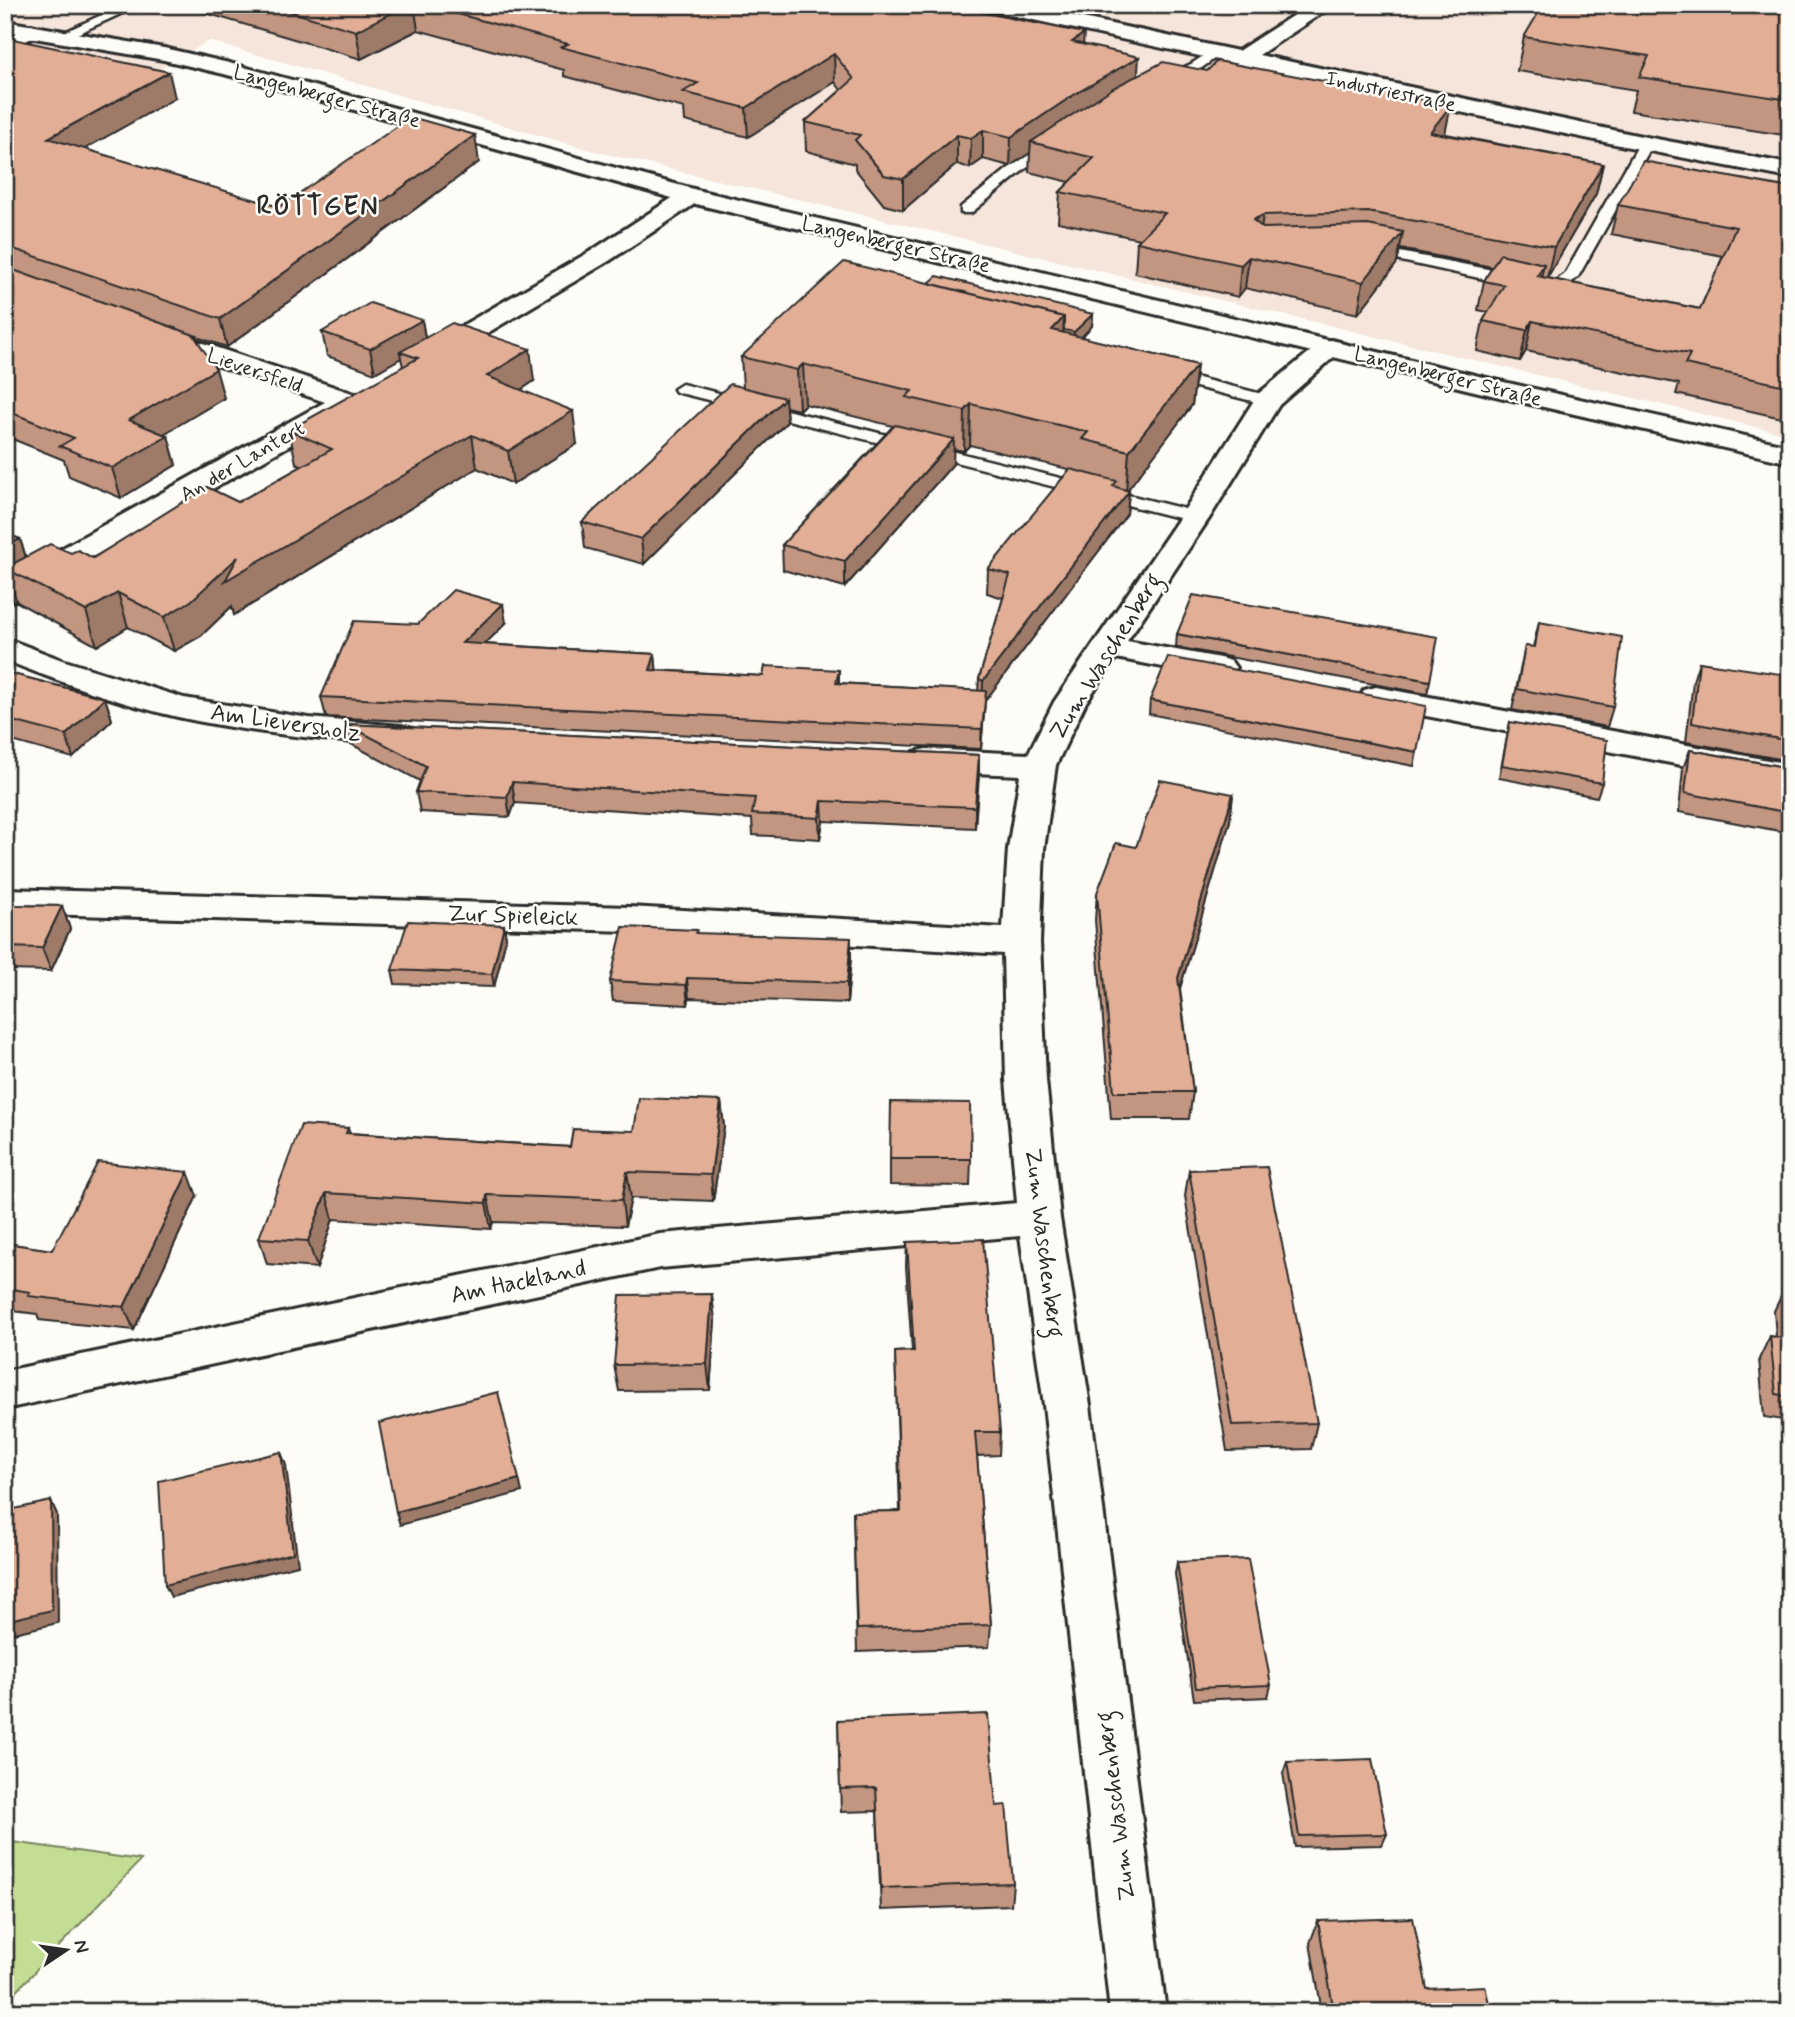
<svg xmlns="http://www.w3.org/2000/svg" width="1795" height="2017" font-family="Mynerve,sans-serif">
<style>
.built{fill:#f5e5da}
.green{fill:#c3de94;stroke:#778460;stroke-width:2}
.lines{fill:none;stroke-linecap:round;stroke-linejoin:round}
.service-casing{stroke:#2b2b2b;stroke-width:5}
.minor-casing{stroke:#2b2b2b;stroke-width:6}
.secondary-casing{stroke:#2b2b2b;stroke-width:6}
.service{fill:#fdfcf7;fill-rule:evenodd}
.minor{fill:#fdfcf7;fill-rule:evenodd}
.secondary{fill:#fdfcf7;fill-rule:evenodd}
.wall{fill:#c29681;stroke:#2b2b2b;stroke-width:2}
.shaded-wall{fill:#9e7a69;stroke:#2b2b2b;stroke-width:2}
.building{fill:#e2af96;stroke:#2b2b2b;stroke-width:2}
.labels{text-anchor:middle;stroke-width:5;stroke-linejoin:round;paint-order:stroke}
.far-street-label{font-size:21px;fill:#2b2b2b;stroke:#fdfcf7}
.street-label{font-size:24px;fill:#2b2b2b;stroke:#fdfcf7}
.far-district-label{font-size:26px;font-weight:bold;letter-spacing:2px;fill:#2b2b2b;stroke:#fdfcf7}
</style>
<rect width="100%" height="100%" fill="#fdfcf7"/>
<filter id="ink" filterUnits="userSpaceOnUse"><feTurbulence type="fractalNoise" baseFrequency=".0143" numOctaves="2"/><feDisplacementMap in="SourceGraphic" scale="14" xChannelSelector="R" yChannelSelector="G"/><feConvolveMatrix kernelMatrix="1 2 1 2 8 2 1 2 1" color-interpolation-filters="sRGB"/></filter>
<g filter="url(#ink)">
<polygon class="built" points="5,5 1202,5 1242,8 1247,5 1790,5 1790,435 594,151 209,41 35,140 5,264"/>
<polygon class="green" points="5,1841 141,1860 5,2003"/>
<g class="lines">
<g class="service-casing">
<g id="service">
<polygon points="123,5 140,5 66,39 58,39 56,36"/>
<polygon points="1214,49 1220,53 1218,56 1199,70 1165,83 1159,79 1191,64"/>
<polygon points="1054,140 1059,141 1059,147 1025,169 971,213 961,213 961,207 1015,163"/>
<polygon points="1646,140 1653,144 1578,277 1562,290 1539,291 1369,254 1362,250 1369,246 1554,282 1565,274 1639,144"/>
<polygon points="1166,370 1274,397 1276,400 1268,405 1160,378 1158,375 1160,372"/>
<polygon points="682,384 1201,513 1204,517 1195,522 676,392 674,389"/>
</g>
</g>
<g class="minor-casing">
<g id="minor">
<path d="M 982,5 L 1022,5 L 1238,51 L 1309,5 L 1334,5 L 1259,55 L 1646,137 L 1790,164 L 1790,178 C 1522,128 1258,68 992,11 Z"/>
<polygon points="31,25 38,27 41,31 38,35 5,51 5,36"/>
<polygon points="691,189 699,191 703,196 699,201 609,261 440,361 431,363 422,361 418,355 422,349 591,251 683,191"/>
<polygon points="155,327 358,395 362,401 358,407 348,409 345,414 16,600 5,602 5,580 325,402 146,341 142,335 146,329"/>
<polygon points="1331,340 1340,342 1344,348 1279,405 1210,517 1127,641 1220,658 1231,661 1236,668 1231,675 1220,678 1116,658 1086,702 1056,765 1044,849 1040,942 1046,1080 1060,1218 1090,1405 1166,2012 1110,2012 1044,1405 1020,1236 660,1268 5,1409 5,1371 660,1234 1017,1203 1006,1080 1003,954 629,931 5,913 5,889 629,907 1003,928 1008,849 1020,775 926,771 914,768 909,760 914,752 926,749 1028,754 1054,702 1180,517 1258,394 1322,342"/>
<path d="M 5,638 L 62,660 L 184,698 L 309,718 L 401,726 L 413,729 L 418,736 L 413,743 L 401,746 C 326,740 251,733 178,717 C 124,705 57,681 5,660 Z"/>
<polygon points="1376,687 1790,764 1790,786 1364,704 1360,697 1364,690"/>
</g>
</g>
<g class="secondary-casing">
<polygon id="secondary" points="5,21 164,48 229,63 697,190 1508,383 1790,446 1790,463 1508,399 683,201 224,74 164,60 5,33"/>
</g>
<use href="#service" class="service"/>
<use href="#minor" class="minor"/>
<use href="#secondary" class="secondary"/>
</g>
<g class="wall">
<polygon points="179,5 945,5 1083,44 1138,75 1603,164 1596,194 1547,278 1700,309 1723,256 1611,234 1618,205 1790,188 1790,420 1676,394 1679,384 1526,351 1520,361 1477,351 1483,321 1488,312 1478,310 1484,281 1492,267 1400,249 1397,263 1358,314 1245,288 1238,297 1135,273 1137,242 1140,239 1058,222 1060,192 1070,182 1029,172 1030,153 1010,166 983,159 970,168 957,164 903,210 884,205 855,169 855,164 806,151 805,122 841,90 835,82 748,137 685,121 684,108 564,76 564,70 418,30 361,59"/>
<polygon points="1790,5 1790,136 1631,111 1636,90 1517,71 1524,37"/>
<polygon points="5,43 175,98 84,149 279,207 479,162 227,347 197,337 199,343 224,398 163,434 168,436 176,465 121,498 69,476 64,460 5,436"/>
<polygon points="929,283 1093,314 1092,326 1081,337 1197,365 1192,405 1127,490 1129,491 1127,514 985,701 981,749 326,717 321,697 418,624 506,623 485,644 655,654 656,670 763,676 839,670 839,683 978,691 979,679 1003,598 987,593 988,569 1080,472 970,445 964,451 953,449 953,464 845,587 783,570 782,545 893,426 805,404 799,410 786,407 787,422 644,564 585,548 582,522 743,387 741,357"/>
<polygon points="422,320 425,338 534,381 521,390 577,444 513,484 477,468 234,615 232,606 201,636 174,651 128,627 97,646 17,602 8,576 5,577 5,533 20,539 26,557 71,553 93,558 238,502 302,466 296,463 289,430 403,367 401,358 375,373 327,356 322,332"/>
<polygon points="1539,622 1613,707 1607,727 1512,710 1525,646 1533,647"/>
<polygon points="1177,634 1430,681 1427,694 1176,647"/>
<polygon points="1699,662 1790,680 1790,761 1686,742 1693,681"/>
<polygon points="5,672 105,698 112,720 73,758 5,739"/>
<polygon points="1150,700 1417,752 1414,766 1149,714"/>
<polygon points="1510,722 1602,783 1597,797 1499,778"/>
<polygon points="346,724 979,755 975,828 823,821 820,839 753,835 752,819 515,803 510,817 420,812 416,792 420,781 351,744"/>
<polygon points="1690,750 1790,768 1790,833 1679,812 1683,768"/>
<polygon points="1233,794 1230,821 1180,988 1193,1092 1189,1119 1111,1119 1095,920 1097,893 1136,847"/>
<polygon points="5,905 62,906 70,929 51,971 5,970"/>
<polygon points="504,925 506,938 494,987 395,984 392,970"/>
<polygon points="851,957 847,1003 689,998 688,1005 613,1001 610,981"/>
<polygon points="721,1101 724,1127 713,1201 631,1198 625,1226 493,1222 491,1229 333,1219 317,1268 267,1264 259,1238 348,1128 350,1133 570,1147 634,1131"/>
<polygon points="890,1159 971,1159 970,1186 890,1185"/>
<polygon points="1189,1170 1317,1423 1311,1449 1227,1451 1185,1196"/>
<polygon points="197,1196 134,1330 39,1320 37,1314 5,1310 5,1243 52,1250"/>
<polygon points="907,1242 1000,1432 999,1455 977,1456 991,1625 989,1647 857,1652 853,1512 900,1511 895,1352 912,1351 906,1266"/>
<polygon points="1785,1288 1790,1288 1790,1421 1764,1417 1759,1359 1770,1336 1776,1337 1774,1311"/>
<polygon points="715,1320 710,1390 619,1391 614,1365"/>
<polygon points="1790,1506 1790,1529 1783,1518"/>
<polygon points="1177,1562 1271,1685 1268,1697 1194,1700 1175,1574"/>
<polygon points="838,1720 996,1806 1013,1883 1011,1905 881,1910 877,1811 841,1812"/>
<polygon points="1287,1762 1387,1834 1382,1845 1295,1847 1283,1773"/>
<polygon points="1318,1921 1427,1989 1491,2012 1322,2012 1310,1943"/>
</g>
<g class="shaded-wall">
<polygon points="407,5 414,5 418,30 361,59 356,31"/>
<polygon points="1084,33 1082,61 1072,42"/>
<polygon points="834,54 835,82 748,137 746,108"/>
<polygon points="1139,57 1137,85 1031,142 1030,153 1010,166 1011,137 1075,94"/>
<polygon points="169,72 175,98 56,165 48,138"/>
<polygon points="1451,105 1445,134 1425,161 1430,132"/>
<polygon points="983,130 983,159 970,168 971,138"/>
<polygon points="475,135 479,162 227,347 220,319"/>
<polygon points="957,135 957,164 903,210 903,179"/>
<polygon points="1603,164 1596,194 1547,278 1554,247"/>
<polygon points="1263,215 1259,245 1253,220"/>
<polygon points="1403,232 1397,263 1358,314 1363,282"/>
<polygon points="1249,257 1245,288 1238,297 1241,265"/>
<polygon points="1544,264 1538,293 1537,276"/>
<polygon points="1093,314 1092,326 1074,345 1074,332"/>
<polygon points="1064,317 1062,357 1052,330"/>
<polygon points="422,320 426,344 400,352 401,358 375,373 370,349"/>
<polygon points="1532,321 1526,351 1520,361 1527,330"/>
<polygon points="530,349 534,381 492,409 487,376"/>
<polygon points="803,364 805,404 799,410 797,370"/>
<polygon points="1197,365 1192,405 1126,492 1129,451"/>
<polygon points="216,369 224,398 137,450 129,420"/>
<polygon points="785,398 787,422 644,564 641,539"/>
<polygon points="971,404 970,445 964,451 965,411"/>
<polygon points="573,411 577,444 513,484 508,451"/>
<polygon points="472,435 477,468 234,615 232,606 201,636 174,651 164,617 238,557"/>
<polygon points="168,436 176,465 121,498 112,468"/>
<polygon points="954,439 953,464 845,587 845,561"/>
<polygon points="1129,491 1127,514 985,701 981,749 983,681"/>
<polygon points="20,539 28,564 5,568 5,547"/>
<polygon points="118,593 128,627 97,646 86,611"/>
<polygon points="503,604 506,623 466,663 462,643"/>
<polygon points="655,654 657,674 650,670"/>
<polygon points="105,698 112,720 73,758 66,735"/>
<polygon points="979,755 979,776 975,828 975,807"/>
<polygon points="512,782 515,803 510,817 507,797"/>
<polygon points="1233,794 1230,821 1175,1005 1178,978"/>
<polygon points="822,801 823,821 820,839 819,818"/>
<polygon points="62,906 70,929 51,971 42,948"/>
<polygon points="504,925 506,938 494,987 492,974"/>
<polygon points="851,938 851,957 847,1003 847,983"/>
<polygon points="687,978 689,998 688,1005 686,985"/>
<polygon points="721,1101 724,1127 713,1201 711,1175"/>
<polygon points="188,1172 197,1196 134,1330 124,1307"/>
<polygon points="627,1172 631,1198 625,1226 622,1200"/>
<polygon points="326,1193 333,1219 317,1268 308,1241"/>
<polygon points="487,1195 493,1222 491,1229 486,1203"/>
<polygon points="712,1294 715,1320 710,1390 707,1364"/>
<polygon points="281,1452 286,1465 298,1565 171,1597 165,1585"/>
<polygon points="519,1479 522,1492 400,1525 396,1512"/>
<polygon points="51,1501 57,1514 58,1623 5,1635 5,1621"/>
</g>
<g class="building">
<polygon points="268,5 407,5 356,31"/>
<polygon points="425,5 945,5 1084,33 1072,42 1139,57 1075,94 1011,137 983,130 971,138 957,135 903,179 884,175 855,140 860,135 805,122 854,79 834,54 746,108 683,92 698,83 561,47 568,44"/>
<polygon points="1543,5 1790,5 1790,100 1639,77 1649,56 1524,37"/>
<polygon points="13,39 169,72 48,138 279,207 411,117 475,135 220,319 5,246 5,43"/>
<polygon points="1217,61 1451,105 1430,132 1603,164 1554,247 1368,212 1263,215 1253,220 1263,228 1368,225 1403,232 1363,282 1249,257 1241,265 1137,242 1165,213 1060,192 1094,158 1031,142 1113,88 1163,62 1207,71"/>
<polygon points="1643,161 1790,188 1790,387 1685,364 1690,354 1532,321 1527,330 1483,321 1504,285 1484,281 1500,254 1544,264 1537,276 1700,309 1736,227 1618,205"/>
<polygon points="844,262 1064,317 1052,330 1197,365 1129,451 1082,439 1088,432 971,404 965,411 906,397 912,391 803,364 797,370 741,357"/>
<polygon points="5,267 197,336 195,337 216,369 129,420 168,436 112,468 60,446 74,438 5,410"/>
<polygon points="937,276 1093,314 1074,332 1064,330 1064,317 929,283"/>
<polygon points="370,303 422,320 370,349 322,332"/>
<polygon points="452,323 530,349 487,376 573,411 508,451 472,435 225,581 238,557 191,601 164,617 118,593 86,611 5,568 50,544 71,553 78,550 93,558 207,487 238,502 332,449 289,430 418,358 400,352"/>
<polygon points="730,384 785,398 641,539 582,522"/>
<polygon points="895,425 954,439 845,561 782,545"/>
<polygon points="1070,469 1117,481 1113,486 1129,491 983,681 979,679 1010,575 988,569"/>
<polygon points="5,533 20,539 5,547"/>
<polygon points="453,590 503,604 462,643 655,654 650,670 763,676 765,666 839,670 836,683 986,691 982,729 321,697 354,621 418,624"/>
<polygon points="1193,595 1438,637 1430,681 1177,634"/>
<polygon points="1539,622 1622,637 1613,707 1517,689 1525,646 1535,647"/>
<polygon points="1168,657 1426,706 1417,752 1150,700"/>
<polygon points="1699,662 1787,675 1786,679 1790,680 1790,741 1692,723"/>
<polygon points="5,672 105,698 66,735 5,719"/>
<polygon points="1510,722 1607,740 1602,783 1502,765"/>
<polygon points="346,724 979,755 975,807 822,801 819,818 752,814 755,798 512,782 507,797 416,792 426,766"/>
<polygon points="1690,750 1790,768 1790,813 1685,793"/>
<polygon points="1160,780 1233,794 1178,978 1193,1092 1114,1092 1097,893 1116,843 1136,847"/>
<polygon points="5,905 62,906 42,948 5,947"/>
<polygon points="408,921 504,925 492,974 392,970"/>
<polygon points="623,927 697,930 696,933 851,938 847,983 687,978 686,985 610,981"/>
<polygon points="639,1098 721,1101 711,1175 627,1172 622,1200 487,1195 486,1203 326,1193 308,1241 259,1238 301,1125 348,1128 346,1133 570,1147 573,1129 634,1131"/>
<polygon points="891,1102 970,1103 971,1159 890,1159"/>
<polygon points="98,1162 188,1172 124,1307 28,1296 30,1292 5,1288 5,1243 52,1250"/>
<polygon points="1267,1167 1317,1423 1232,1425 1189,1170"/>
<polygon points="983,1239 1000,1432 975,1432 991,1625 857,1629 853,1512 901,1511 895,1352 914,1351 907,1242"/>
<polygon points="1785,1288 1790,1288 1790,1335"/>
<polygon points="712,1294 707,1364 614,1365 620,1295"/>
<polygon points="1770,1336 1790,1340 1790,1397 1776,1394"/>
<polygon points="498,1392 519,1479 396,1512 379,1423"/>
<polygon points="281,1452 293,1553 165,1585 159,1481"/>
<polygon points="51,1501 52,1610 5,1621 5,1511"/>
<polygon points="1248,1559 1271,1685 1196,1688 1177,1562"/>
<polygon points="988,1714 996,1806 1006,1805 1013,1883 881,1888 876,1788 840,1789 838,1720"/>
<polygon points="1372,1759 1387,1834 1299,1836 1287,1762"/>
<polygon points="1413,1918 1427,1989 1485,1986 1491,2012 1334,2012 1318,1921"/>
</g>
</g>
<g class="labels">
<g class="far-street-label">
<text transform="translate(1391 91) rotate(12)" y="7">Industriestraße</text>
<text transform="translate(327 96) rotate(15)" y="7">Langenberger Straße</text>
<text transform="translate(896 244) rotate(13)" y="7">Langenberger Straße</text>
<text transform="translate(255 370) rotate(19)" y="7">Lieversfeld</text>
<text transform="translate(1448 376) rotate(14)" y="7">Langenberger Straße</text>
<text transform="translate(242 461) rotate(-30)" y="7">An der Lantert</text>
</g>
<g class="street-label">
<text transform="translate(1105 656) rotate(-58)" y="8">Zum Waschenberg</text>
<text transform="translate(286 722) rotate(8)" y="8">Am Lieversholz</text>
<text transform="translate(513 915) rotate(2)" y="8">Zur Spieleick</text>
<text transform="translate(1045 1243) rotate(83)" y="8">Zum Waschenberg</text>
<text transform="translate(518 1281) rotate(-12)" y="8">Am Hackland</text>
<text transform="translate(1115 1806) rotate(-97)" y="8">Zum Waschenberg</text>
</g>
<g class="far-district-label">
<text x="318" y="214">RÖTTGEN</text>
</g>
</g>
<rect width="1795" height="2017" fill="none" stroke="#fdfcf7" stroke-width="28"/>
<rect x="14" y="14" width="1767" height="1989" fill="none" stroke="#2b2b2b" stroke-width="2.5" filter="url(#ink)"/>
<g transform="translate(66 1950) rotate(77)" stroke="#fdfcf7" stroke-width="5" paint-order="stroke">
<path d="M0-5L12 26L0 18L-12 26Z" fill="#2b2b2b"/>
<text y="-10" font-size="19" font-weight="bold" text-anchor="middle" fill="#2b2b2b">N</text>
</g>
</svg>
